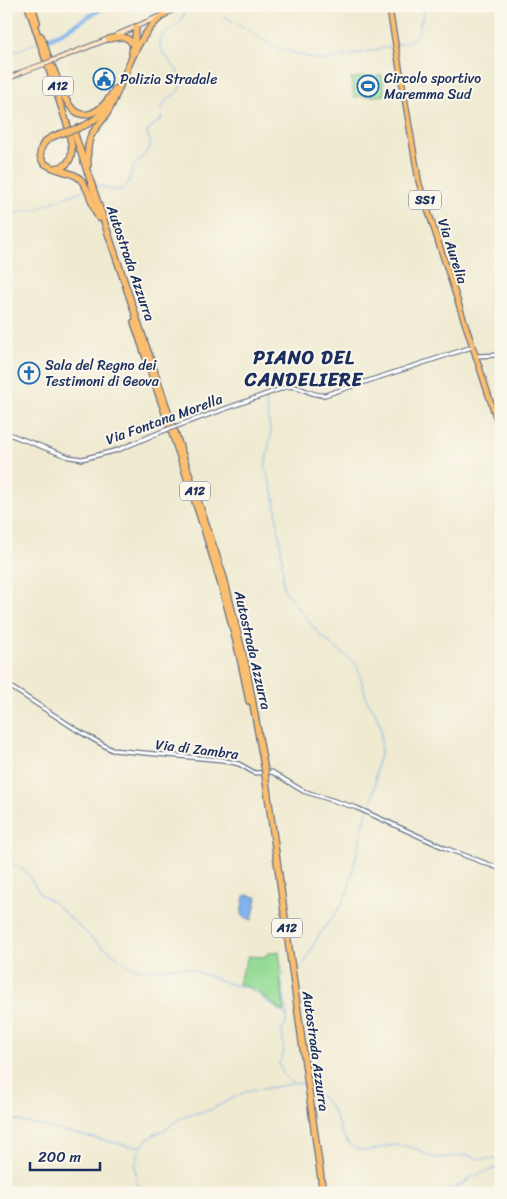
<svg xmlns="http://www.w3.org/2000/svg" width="507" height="1199" font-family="Sriracha,sans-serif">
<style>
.green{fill:#95db95;stroke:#58857a}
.water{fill:#80b3ed;stroke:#4e71a6}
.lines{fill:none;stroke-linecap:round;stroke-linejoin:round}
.stream{stroke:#80b3ed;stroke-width:1}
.river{stroke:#80b3ed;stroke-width:4.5}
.tertiary-casing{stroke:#657086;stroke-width:5.5}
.secondary-casing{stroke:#657086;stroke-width:6}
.primary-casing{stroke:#657086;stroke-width:7}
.motorway-casing{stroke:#657086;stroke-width:8}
.tertiary{stroke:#fff;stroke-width:3}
.secondary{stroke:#fde5c5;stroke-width:4}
.primary{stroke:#fbbe6e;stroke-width:4.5}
.motorway{stroke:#fbbe6e;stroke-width:5.5}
.tertiary-bridge-casing{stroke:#657086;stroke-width:5.5;stroke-linecap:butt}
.secondary-bridge-casing{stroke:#657086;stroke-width:6;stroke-linecap:butt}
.motorway-bridge-casing{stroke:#657086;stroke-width:8;stroke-linecap:butt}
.tertiary-bridge{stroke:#fff;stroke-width:3}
.secondary-bridge{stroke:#fde5c5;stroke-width:4}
.motorway-bridge{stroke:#fbbe6e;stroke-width:5.5}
.labels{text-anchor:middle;stroke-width:4;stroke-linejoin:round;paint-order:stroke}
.shield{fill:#fbf7ec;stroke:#5e6b89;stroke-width:1}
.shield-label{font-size:12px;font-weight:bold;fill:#1b2f5e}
.poi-label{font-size:14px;fill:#1b2f5e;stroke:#fbf7ec;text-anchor:start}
.street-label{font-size:14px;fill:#1b2f5e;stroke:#fbf7ec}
.district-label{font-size:19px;font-weight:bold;letter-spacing:1px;fill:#1b2f5e;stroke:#fbf7ec}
</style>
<rect width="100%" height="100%" fill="#fbf7ec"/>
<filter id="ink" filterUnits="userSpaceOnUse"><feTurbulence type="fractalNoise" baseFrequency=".02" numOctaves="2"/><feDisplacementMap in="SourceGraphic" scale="10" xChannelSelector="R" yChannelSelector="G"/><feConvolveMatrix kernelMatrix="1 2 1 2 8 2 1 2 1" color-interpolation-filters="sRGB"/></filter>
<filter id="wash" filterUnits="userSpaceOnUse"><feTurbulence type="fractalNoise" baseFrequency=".0096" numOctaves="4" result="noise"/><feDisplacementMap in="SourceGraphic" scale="20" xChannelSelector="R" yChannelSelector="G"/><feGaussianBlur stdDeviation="1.12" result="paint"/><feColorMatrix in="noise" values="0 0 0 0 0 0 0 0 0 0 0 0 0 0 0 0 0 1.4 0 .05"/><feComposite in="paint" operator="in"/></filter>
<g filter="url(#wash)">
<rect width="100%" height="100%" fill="#efead0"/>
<g class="green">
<path d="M 382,75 L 385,95 C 374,97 365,95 354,97 L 351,78 Z"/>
<path d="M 279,951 L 282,973 L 280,977 L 284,1006 L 283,1012 L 255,990 L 238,984 C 241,974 245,966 248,956 L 263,957 L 269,953 Z"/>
</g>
<polygon class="water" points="247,895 257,897 252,920 241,915 244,896"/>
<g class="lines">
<g class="stream">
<polyline points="224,16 261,39 278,48 321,61 393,46"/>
<path d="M 397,45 C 405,43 413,40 418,33 L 425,6"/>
<polyline points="6,55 38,42"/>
<path d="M 95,186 C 102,185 107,189 114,190 C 132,191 128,175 135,165 C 140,159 146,153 150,147 L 151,143 L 147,133 L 151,127 L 161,120 C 163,115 160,110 163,105 C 171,92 184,96 179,76 C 176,61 153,53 162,35 C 176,29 183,22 186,6"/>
<polyline points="6,218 22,211 35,211 47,204 84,190"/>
<polyline points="265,397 271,434 265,468 274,495 282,556 283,583 285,592 321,636 357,665 367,700 376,714 381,729 381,752 377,764 375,784 372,800 366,814 348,891 341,906 319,935 304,964 297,972"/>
<polyline points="6,862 19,867 27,873 40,894 53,902 95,941 130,966 136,969 151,970 182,966 230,984 249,988 287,1016"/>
<polyline points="286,973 281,978 287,1016 286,1024 282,1031 284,1052 279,1064 284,1076 292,1083"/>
<polyline points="310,1088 324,1099 333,1111 343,1136 350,1145 357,1149 367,1151 394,1145 405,1146 417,1149 431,1157 439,1158 467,1155 480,1159 501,1159"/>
<polyline points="6,1118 129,1146 141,1146"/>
<polyline points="141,1193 137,1183 135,1165 138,1154 146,1140 155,1134 168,1128 179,1119 187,1115 210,1110 245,1092 297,1083 305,1085"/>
<polyline points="440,1193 463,1184 472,1177 501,1166"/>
<polyline points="456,1193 458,1186"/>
</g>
<path class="river" d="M 42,41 C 67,34 85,15 109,6"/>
</g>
</g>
<g filter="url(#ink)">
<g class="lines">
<g class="tertiary-casing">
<g id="tertiary">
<polyline points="475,356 501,355"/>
<path d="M 180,425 L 286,387 C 301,384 311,397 325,395 L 472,347"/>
<polyline points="6,433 69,457 82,459 118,450 163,431"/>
<polyline points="6,684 77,730 112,750 222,760 239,764 255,773 272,772 303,791 357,808 445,848 501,869"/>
</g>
</g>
<g class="secondary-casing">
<g id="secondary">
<polyline points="117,35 183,6"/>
<polyline points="57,59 111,38"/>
<polyline points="6,80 22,72 44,64"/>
</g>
</g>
<g class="primary-casing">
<polyline id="primary" points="389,6 419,183 501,433"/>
</g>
<g class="motorway-casing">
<g id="motorway">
<polyline points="28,6 69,130"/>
<polyline points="32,6 37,22"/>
<polyline points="41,36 51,65"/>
<path d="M 109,39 C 119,36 128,35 133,45 L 132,53"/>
<polyline points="134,47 136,27"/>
<path d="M 52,66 C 57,76 59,86 64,96 C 80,129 102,112 115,89"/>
<path d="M 76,129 C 91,124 102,116 109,102"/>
<path d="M 66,132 C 57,135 44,138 41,149 C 35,172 70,168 80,179 C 91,190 91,206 99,218"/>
<polyline points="74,132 224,578 247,671 265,771"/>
<path d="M 88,165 C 87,156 87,147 90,138 C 94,128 104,120 109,110 C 126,77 134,36 165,14"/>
<path d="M 56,168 C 75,166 73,147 69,134"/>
<path d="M 134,322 C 175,446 225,572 249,701"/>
<polyline points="265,774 323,1193"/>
</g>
</g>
<use href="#tertiary" class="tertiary"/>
<use href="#secondary" class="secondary"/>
<use href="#primary" class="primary"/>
<use href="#motorway" class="motorway"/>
<g class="tertiary-bridge-casing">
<polyline id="tertiary-bridge" points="163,431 180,425"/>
</g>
<g class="secondary-bridge-casing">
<polyline id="secondary-bridge" points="44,64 57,59"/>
</g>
<g class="motorway-bridge-casing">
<g id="motorway-bridge">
<polyline points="66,132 76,129"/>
<polyline points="265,771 265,774"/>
</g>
</g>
<use href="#tertiary-bridge" class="tertiary-bridge"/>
<use href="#secondary-bridge" class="secondary-bridge"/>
<use href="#motorway-bridge" class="motorway-bridge"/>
</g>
</g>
<defs>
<g id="civic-ring" transform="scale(1.125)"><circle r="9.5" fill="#fbf7ec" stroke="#1f6fb2" stroke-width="1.5"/><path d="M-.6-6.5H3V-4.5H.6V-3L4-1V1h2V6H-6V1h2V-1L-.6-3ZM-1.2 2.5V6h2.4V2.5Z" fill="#1f6fb2"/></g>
<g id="stadium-ring" transform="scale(1.125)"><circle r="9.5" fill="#fbf7ec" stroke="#1f6fb2" stroke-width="1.5"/><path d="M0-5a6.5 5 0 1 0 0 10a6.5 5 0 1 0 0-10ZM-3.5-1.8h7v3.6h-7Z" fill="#1f6fb2"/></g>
<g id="church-ring" transform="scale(1.125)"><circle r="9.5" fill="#fbf7ec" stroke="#1f6fb2" stroke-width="1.5"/><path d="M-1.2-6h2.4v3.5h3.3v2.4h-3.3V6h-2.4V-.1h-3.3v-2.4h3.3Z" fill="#1f6fb2"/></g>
</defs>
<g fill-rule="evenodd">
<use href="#civic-ring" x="104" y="79"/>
<use href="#stadium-ring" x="368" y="86"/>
<use href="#church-ring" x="29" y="373"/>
</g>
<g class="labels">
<g class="shield">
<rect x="43" y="76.5" width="30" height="19" rx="4"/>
<rect x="409" y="190.5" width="32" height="19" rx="4"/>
<rect x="180" y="481.5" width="30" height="19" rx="4"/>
<rect x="272" y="918.5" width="30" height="19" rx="4"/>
</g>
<g class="shield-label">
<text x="58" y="90">A12</text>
<text x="425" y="204">SS1</text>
<text x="195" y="495">A12</text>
<text x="287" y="932">A12</text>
</g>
<g class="poi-label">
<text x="384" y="83">Circolo sportivo<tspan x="384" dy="16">Maremma Sud</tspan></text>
<text x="120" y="84">Polizia Stradale</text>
<text x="45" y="370">Sala del Regno dei<tspan x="45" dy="16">Testimoni di Geova</tspan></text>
</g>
<g class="street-label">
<text transform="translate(453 251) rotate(72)" y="5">Via Aurelia</text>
<text transform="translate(131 263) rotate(71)" y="5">Autostrada Azzurra</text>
<text transform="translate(164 419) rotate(-20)" y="5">Via Fontana Morella</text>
<text transform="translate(253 650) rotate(77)" y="5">Autostrada Azzurra</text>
<text transform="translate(197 749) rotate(7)" y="5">Via di Zambra</text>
<text transform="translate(316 1051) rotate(82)" y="5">Autostrada Azzurra</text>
</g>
<g class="district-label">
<text x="304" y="364">PIANO DEL<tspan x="304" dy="22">CANDELIERE</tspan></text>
</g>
</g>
<rect width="507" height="1199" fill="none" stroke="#fbf7ec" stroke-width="25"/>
<path d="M30 1162v8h70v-8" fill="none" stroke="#1b2f5e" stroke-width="2.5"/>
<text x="38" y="1162" font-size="15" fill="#1b2f5e" stroke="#fbf7ec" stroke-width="4" paint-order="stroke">200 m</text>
</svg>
